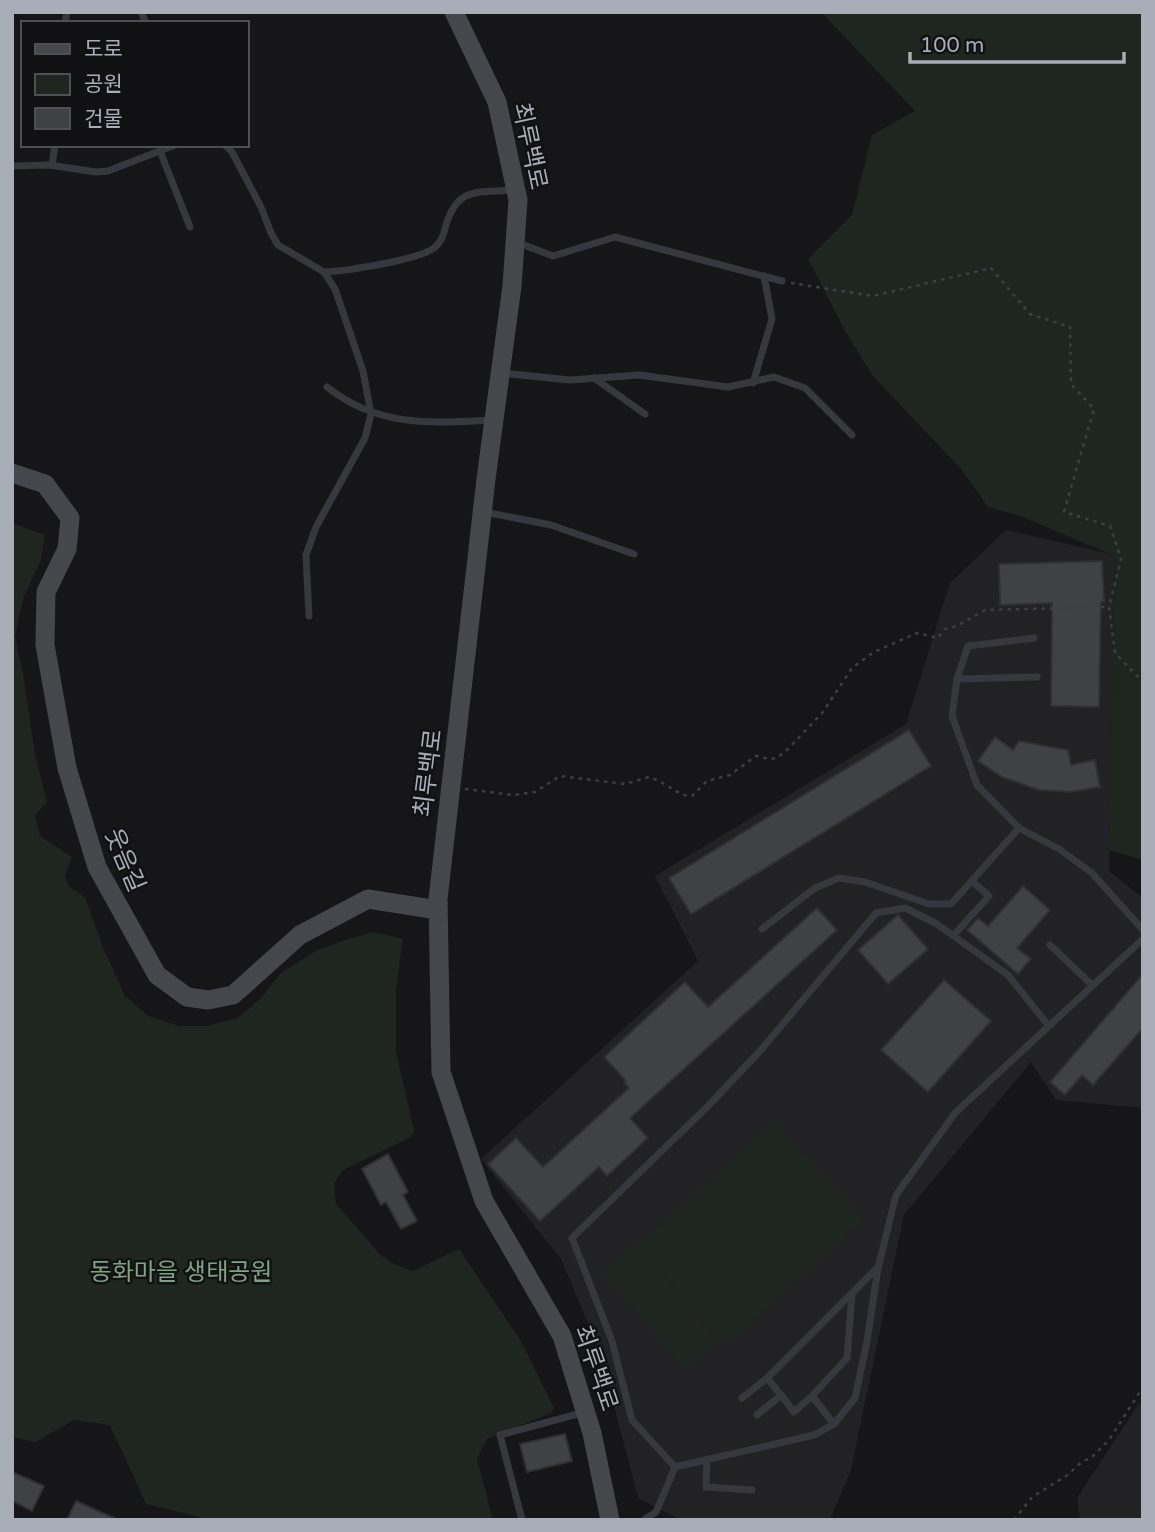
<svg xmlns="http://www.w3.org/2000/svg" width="1155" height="1532" font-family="'Varela Round','Noto Sans KR',sans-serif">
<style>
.built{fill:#222225}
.green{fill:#1e261f}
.building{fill:#404145;stroke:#303034;stroke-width:2}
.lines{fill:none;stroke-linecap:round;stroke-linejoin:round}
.path{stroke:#3d3f44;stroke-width:2.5;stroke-dasharray:3.5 5;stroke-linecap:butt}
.lane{stroke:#37383d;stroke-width:7}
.secondary{stroke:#45474d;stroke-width:19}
.labels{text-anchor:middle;stroke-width:5;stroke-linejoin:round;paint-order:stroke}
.street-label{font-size:24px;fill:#a8adb8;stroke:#111113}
.park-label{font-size:24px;fill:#7fa381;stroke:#111113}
</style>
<rect width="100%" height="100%" fill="#161618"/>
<g class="built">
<polygon points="1006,530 1115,555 1109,871 1143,898 1143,1108 1056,1100 1031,1062 904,1215 851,1470 830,1520 681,1520 638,1498 600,1352 561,1259 481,1159 698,961 655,876 906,724 950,583"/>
<polygon points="1143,1402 1143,1520 1080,1520 1077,1498 1138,1405"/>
</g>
<g class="green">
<polygon points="821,12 1143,12 1143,860 1109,850 1115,556 1020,516 988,507 961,469 872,375 845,331 808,259 852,215 872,135 915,111"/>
<polygon points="12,523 45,535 41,560 24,596 15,636 23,673 35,755 47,802 35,815 40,836 72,857 65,875 69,887 85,897 102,945 125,996 148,1016 179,1026 207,1026 238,1018 260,999 282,972 318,950 345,940 374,932 403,939 396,989 396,1052 414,1130 411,1137 343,1170 334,1183 336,1204 380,1254 392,1263 413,1271 459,1249 521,1341 554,1408 551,1413 487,1439 477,1459 493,1520 211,1520 146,1504 110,1425 74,1420 35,1442 12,1437"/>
<polygon points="776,1121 865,1220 727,1345 641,1249 718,1341 685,1370 602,1272 635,1244 637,1246"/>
</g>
<g class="building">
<polygon points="1102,561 1104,602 1101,602 1099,707 1051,706 1052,603 1000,605 999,564"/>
<polygon points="909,730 931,766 691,914 669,878"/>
<polygon points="995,737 1013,750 1019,741 1068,750 1071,765 1095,760 1100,787 1071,792 1039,790 1002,777 978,761"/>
<polygon points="1023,886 1050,910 1017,948 1031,959 1018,974 967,930 978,918 988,926"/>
<polygon points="817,908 837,930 630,1118 648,1138 607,1176 599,1167 540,1221 488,1164 516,1138 543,1167 629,1088 624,1082 626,1081 604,1057 685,982 708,1007"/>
<polygon points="898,915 928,949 888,984 858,950"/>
<polygon points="1143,974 1143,1028 1093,1085 1082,1075 1065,1095 1050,1082"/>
<polygon points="944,980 991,1021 928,1092 881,1050"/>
<polygon points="388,1154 408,1192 403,1195 417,1221 401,1229 386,1202 381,1205 362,1169"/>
<polygon points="565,1434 572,1461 527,1472 520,1444"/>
<polygon points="12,1472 44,1486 32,1511 12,1501"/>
<polygon points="76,1501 118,1520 67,1520"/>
</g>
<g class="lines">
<g class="path">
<polyline points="791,283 873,296 991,268 1030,314 1070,327 1071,384 1094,409 1064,512 1110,526 1121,559 1109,607 1115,653 1143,682"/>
<polyline points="465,789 513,795 535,792 560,776 625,784 649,777 659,781 683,795 692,796 707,781 730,775 756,756 769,759 777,758 788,749 823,712 852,668 874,652 917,633 938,638 945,629 957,626 985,610 1109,607"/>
<polyline points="1014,1520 1032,1497 1066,1476 1083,1461 1091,1458 1109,1440 1143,1387"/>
</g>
<g class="lane">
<polyline points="141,12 146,23"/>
<polyline points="65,23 67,12"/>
<polyline points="225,145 232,152 261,207 271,233 278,245 324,272 335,289 363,371 371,414 365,438 316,527 306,555 309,616"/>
<polyline points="160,151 190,227"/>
<polyline points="52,165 55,145"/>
<polyline points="12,166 49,165 96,172 108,171 175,145"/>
<polyline points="516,242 553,256 615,237 782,281"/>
<path d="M 324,272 C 346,271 418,260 434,248 C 442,242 444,233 446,225 C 458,185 480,193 515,190"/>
<polyline points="502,373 570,380 639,375 728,387 774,377 805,388 852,435"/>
<polyline points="594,378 645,414"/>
<polyline points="753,383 772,319 764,276"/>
<path d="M 327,387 C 379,428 431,423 494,420"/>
<polyline points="484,512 551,525 634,554"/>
<polyline points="957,679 1037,677"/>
<polyline points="1019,828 977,785 952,716 957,679 968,646 1034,638"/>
<polyline points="762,929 815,888 839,878 865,882 929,904 951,904 1019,828 1059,849 1092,873 1143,930"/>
<polyline points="953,936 989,896 973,882"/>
<polyline points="1050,945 1092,985"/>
<polyline points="767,1378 781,1395"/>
<polyline points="812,1396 847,1358 852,1295"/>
<polyline points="742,1398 767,1378 877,1268"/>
<polyline points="757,1415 781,1395 794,1412 812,1396 834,1424"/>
<polyline points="707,1459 706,1487 752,1490"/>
<polyline points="675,1467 632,1420 612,1341 572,1238 708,1106 760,1051 876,913 905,908 937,924 1008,975 1048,1025"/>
<polyline points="522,1520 500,1435 585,1412"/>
<polyline points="644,1520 656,1512 675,1467 814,1435 834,1424 855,1398 867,1341 878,1268 896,1195 955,1113 1143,939"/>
</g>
<g class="secondary">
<polyline points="454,12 497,102 518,200 512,286 486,479 438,899 441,1072 484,1201 562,1336 592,1433 610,1520"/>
<polyline points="12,473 45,484 70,518 67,549 46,592 45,645 67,768 97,867 157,975 187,997 208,1000 233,995 300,935 368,899 438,910"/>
</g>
</g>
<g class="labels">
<g class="street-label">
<text transform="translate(530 146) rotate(78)" y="8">최루백로</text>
<text transform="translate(428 773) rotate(-83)" y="8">최루백로</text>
<text transform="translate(125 860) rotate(67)" y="8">웃음길</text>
<text transform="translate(596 1368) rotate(71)" y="8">최루백로</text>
</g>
<g class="park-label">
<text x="181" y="1280">동화마을 생태공원</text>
</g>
</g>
<rect width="1155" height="1532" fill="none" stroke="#a8adb8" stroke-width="28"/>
<rect x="21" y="21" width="228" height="126" fill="#111113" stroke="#4d4f55" stroke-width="2"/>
<rect x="35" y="44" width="35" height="10" fill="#45474d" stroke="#4d4f55" stroke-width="2"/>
<text x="84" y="56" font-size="21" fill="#a8adb8">도로</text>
<rect x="35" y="74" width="35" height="21" fill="#1e261f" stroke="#4d4f55" stroke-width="2"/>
<text x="84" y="91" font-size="21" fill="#a8adb8">공원</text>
<rect x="35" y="108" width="35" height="21" fill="#404145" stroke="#4d4f55" stroke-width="2"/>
<text x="84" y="126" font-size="21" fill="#a8adb8">건물</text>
<path d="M910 52v10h214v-10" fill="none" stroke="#a8adb8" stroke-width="3.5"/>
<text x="920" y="52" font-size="21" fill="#a8adb8" stroke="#111113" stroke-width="5" paint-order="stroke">100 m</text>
</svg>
